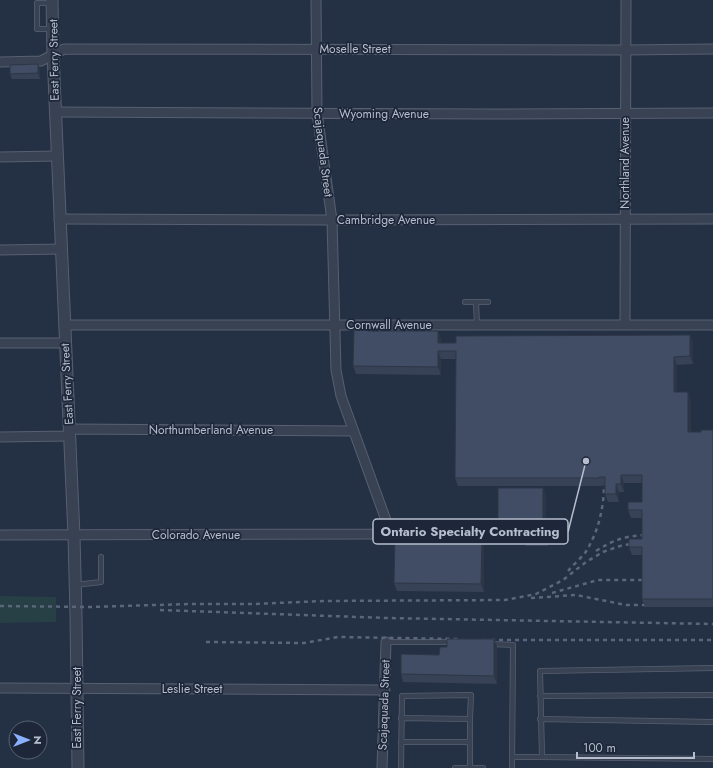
<svg xmlns="http://www.w3.org/2000/svg" width="713" height="768" viewBox="0 0 713 768" font-family="Jost,sans-serif">
<style>
.green{fill:#264045}
.lines{fill:none;stroke-linecap:round;stroke-linejoin:round}
.service-casing{stroke:#576071;stroke-width:6}
.minor-casing{stroke:#576071;stroke-width:11}
.tertiary-casing{stroke:#576071;stroke-width:13}
.service{stroke:#394253;stroke-width:4.5}
.minor{stroke:#394253;stroke-width:9}
.tertiary{stroke:#394253;stroke-width:11}
.rail{stroke:#5a667b;stroke-width:2.5;stroke-dasharray:4 4;stroke-linecap:butt}
.wall{fill:#374256}
.shaded-wall{fill:#2d3646}
.building{fill:#404d64;stroke:#2d3646}
.labels{text-anchor:middle;dominant-baseline:central;stroke-width:3.5;stroke-linejoin:round;paint-order:stroke}
.street-label{font-size:12px;fill:#b6becd;stroke:#1d2739}
.leader{fill:none;stroke:#b6becd;stroke-width:1.5}
.callout-dot{fill:#b6becd;stroke:#1d2739;stroke-width:1.5}
.callout{fill:#1d2739;stroke:#b6becd;stroke-width:1.5}
.callout-label{font-size:13px;text-anchor:middle;font-weight:bold;fill:#b6becd}
</style>
<rect width="100%" height="100%" fill="#243044"/>
<path class="green" d="M0,596l56,1v25l-56,1z"/>
<g class="lines">
<defs>
<path id="service" d="M52,3h-15v26h16
M465,302h11
M477,325l-1,-23h12
M541,533h13
M391,534l50,2 87,-2
M75,585l26,-3v-25
M386,642h67
M490,644l23,1 -1,123
M713,668l-173,3 2,86 171,2
M540,696l173,-1
M401,718l69,1v48
M540,719l173,3
M401,742h69
M512,757h30
M401,768l1,-72 69,-1 -1,24
M455,768h28"/>
<path id="minor" d="M0,62l41,-1 23,-12 561,1 88,-1
M55,112l433,2 225,-1
M0,157l57,-1
M59,219l273,1 381,-1
M0,250l61,-1
M64,325h649
M625,325l1,-325
M0,343h65
M69,429l284,2
M0,437l69,-1
M0,535l391,-1 -50,-138 -5,-26 -4,-150 -15,-107 -1,-113
M0,688l385,2
M382,768l4,-126"/>
<path id="tertiary" d="M52,0l1,54 21,482 2,79 2,153"/>
</defs>
<use href="#service" class="service-casing"/>
<use href="#minor" class="minor-casing"/>
<use href="#tertiary" class="tertiary-casing"/>
<use href="#service" class="service"/>
<use href="#minor" class="minor"/>
<use href="#tertiary" class="tertiary"/>
<path class="rail" d="M596,551c17,-11 29,-15 49,-16
M568,571c5,-6 12,-12 17,-18 13,-20 19,-45 19,-68
M552,593l46,-13h47
M531,598l45,-3 50,10h19
M0,606l90,1 99,-3h65l69,-3 182,-1 31,-6 27,-14 23,-18 17,-10 20,-7 16,-2
M160,610l227,8 326,6
M483,640h230
M206,642l98,1 34,-6 121,2"/>
</g>
<path class="wall" d="M40,70v9h-28l-2,-5z
M368,330l1,1 72,8v4h15l234,-8 3,8v21l-16,1v27l14,8v32h10l12,-2v177h-68l-3,-8v-44h-10l-3,-8 13,-8v-21h-11l-3,-8 14,-8v-19h-18v9h-5v10h-11l-3,-8v-9h-3v1h-144l-3,-8 1,-119h-15v16l-85,-1 -3,-8z
M543,488l3,8v31h-45l-3,-8z
M523,537l25,1v8h-22z
M484,545v47l-87,-1 -3,-8z
M494,639l3,8v37l-94,-2 -2,-8 38,-19z"/>
<path class="shaded-wall" d="M38,64l2,6v9l-2,-6z
M438,331l3,8v12l-3,-8z
M690,335l3,8v21l-3,-8z
M438,351l3,8v16l-3,-8z
M674,357l3,8v35l-3,-8z
M688,392l3,8v40l-3,-8z
M621,475l3,8v9l-3,-8z
M616,484l3,8v10l-3,-8z
M543,488l3,8v31l-3,-8z
M545,530l3,8v8l-3,-9z
M482,537l2,8v47l-3,-8z
M494,639l3,8v37l-3,-8z"/>
<path class="building" d="M38,64v9l-28,1v-9z
M354,330h14v1h70v12h18v-7l234,-1v21l-16,1v35h14v40h13v-2h12v169h-71v-52h-13v-8h13v-29h-14v-8h14v-27h-21v9h-5v10h-11v-17h-6v1h-144l1,-127h-18v16l-85,-1z
M498,488h45v31h-45z
M395,535l87,2 -1,47 -87,-1z
M447,639h47v37l-93,-2v-20l38,1 1,-8h7z"/>
<g class="labels">
<g class="street-label">
<text x="355" y="49">Moselle Street</text>
<text transform="translate(54 60) rotate(-91)">East Ferry Street</text>
<text x="384" y="114">Wyoming Avenue</text>
<text transform="translate(323 152) rotate(83)">Scajaquada Street</text>
<text transform="translate(625 163) rotate(-90)">Northland Avenue</text>
<text x="386" y="220">Cambridge Avenue</text>
<text x="389" y="325">Cornwall Avenue</text>
<text transform="translate(67 384) rotate(-93)">East Ferry Street</text>
<text x="211" y="430">Northumberland Avenue</text>
<text x="196" y="535">Colorado Avenue</text>
<text x="192" y="689">Leslie Street</text>
<text transform="translate(384 705) rotate(-88)">Scajaquada Street</text>
<text transform="translate(77 708) rotate(-90)">East Ferry Street</text>
</g>
</g>
<path class="leader" d="M586 461L568 532"/>
<circle class="callout-dot" cx="586" cy="461" r="4"/>
<rect class="callout" x="373" y="519" width="195" height="25" rx="4"/>
<g class="callout-label">
<text x="470" y="536">Ontario Specialty Contracting</text>
</g>
<g transform="translate(28 740) rotate(90)"><circle r="19" fill="#1d2739" stroke="#5a6374"/>
<path d="M0-3L7 15L0 10L-7 15Z" fill="#89b1ff"/>
<text y="-6" font-size="11" font-weight="bold" text-anchor="middle" fill="#b6becd">N</text>
</g>
<path d="M577 752v6h117v-6" fill="none" stroke="#b6becd" stroke-width="2"/>
<text x="583" y="752" font-size="12" fill="#b6becd" stroke="#1d2739" stroke-width="3" paint-order="stroke">100 m</text>
</svg>
